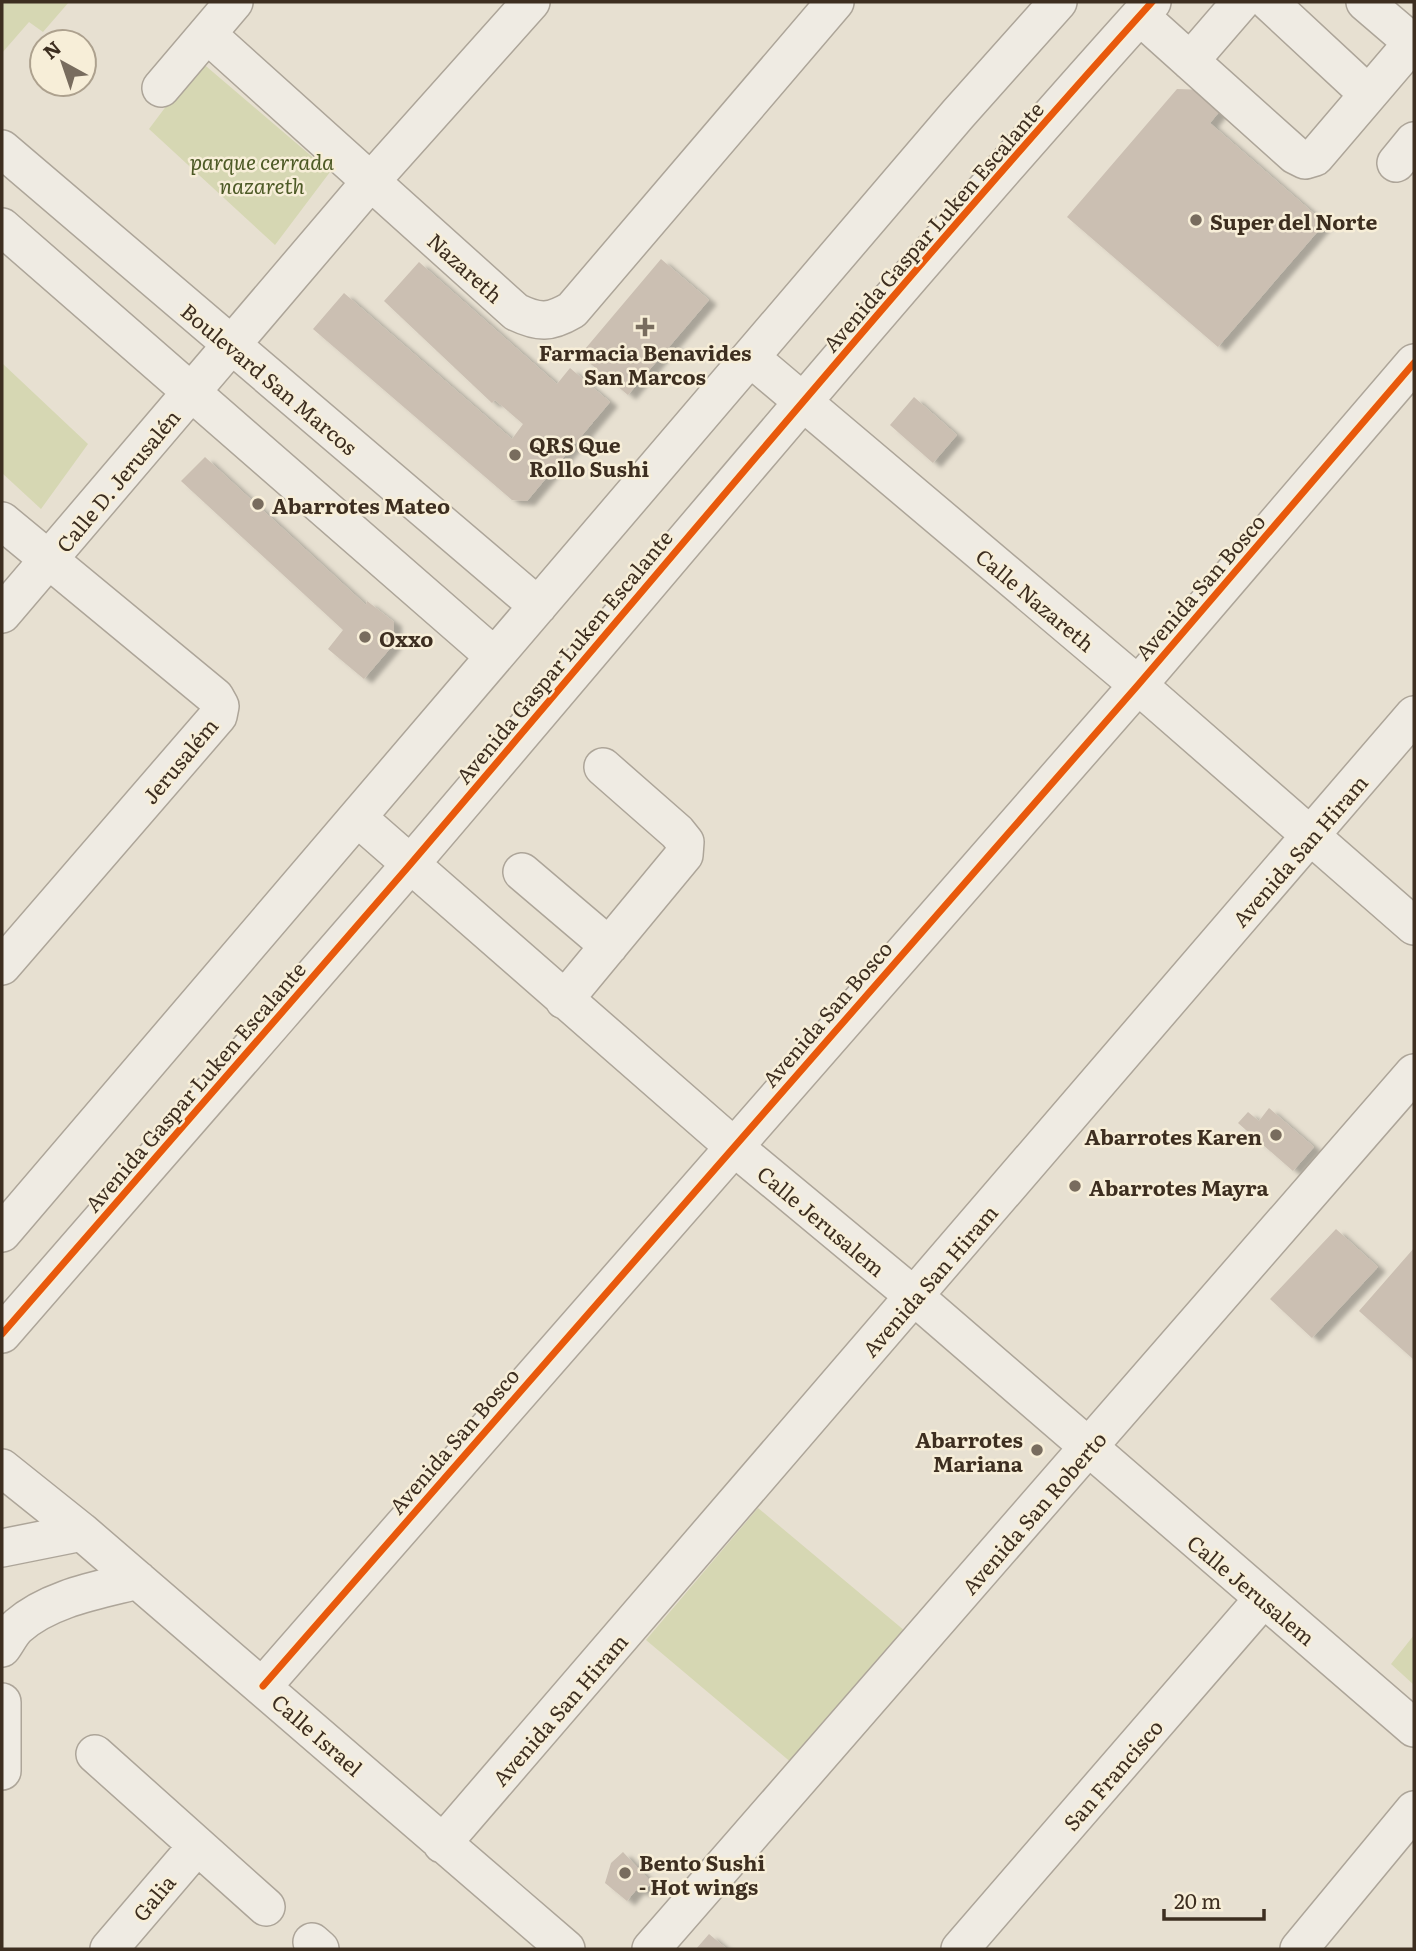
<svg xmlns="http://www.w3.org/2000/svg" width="1416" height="1951" viewBox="0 0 1416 1951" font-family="Literata,serif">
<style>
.green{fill:#d6d7b3}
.building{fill:#cbbfb2;filter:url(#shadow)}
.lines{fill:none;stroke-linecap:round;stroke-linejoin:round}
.minor-casing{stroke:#ada599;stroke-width:40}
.minor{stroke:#efebe3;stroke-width:37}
.cycleway-casing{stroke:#f7eed8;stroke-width:11}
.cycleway{stroke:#e8590c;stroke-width:7}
.poi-dot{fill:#786c5e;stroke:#f7eed8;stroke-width:2.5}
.labels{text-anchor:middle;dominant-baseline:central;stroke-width:5;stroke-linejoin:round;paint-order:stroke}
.park-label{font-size:21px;font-style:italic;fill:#4d5a26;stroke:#f7eed8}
.poi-label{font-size:21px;font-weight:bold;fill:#3d2e20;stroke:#f7eed8;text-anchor:start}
.street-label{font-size:21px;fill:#3d2e20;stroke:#f7eed8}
</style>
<defs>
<filter id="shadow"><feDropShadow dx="8" dy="4.5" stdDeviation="2" flood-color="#0004"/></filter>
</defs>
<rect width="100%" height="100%" fill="#e7e0d1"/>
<path class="green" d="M2,2h67l-26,30 -14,-10 -27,31z
M200,61l130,111 -55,73 -126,-116z
M2,363l86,81 -47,65 -39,-36z
M758,1508l147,123 -112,133 -147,-124z
M1414,1635v50l-23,-21z"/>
<path class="building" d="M1177,89l29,1 18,16 -14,17 115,100 -107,124 -151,-130z
M661,259l48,41 -81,95 -48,-40z
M419,262l138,122 13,-16 40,34 -83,99 -15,-1 -199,-171 31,-36 168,146 11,-15 -28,-24 -3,3 -108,-102z
M914,397l43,38 -24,28 -43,-38z
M205,457l161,148 1,-4 27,21 -1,23 -29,34 -36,-30 15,-19 -162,-149z
M1269,1108l45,39 -21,24 -55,-48 10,-11 11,9z
M1336,1229l42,38 -66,71 -42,-39z
M1414,1248v109l-1,2 -54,-48z
M623,1852l29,31 -9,8 -7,-1 -9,11 -22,-18 6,-20z
M709,1934l18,15h-31z"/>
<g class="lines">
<defs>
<path id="minor" d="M1269,2l99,92
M1365,2l49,42
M1140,16l155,139 10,5 10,-3 99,-116
M207,34l309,278c23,11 34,11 56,-2l263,-308
M1190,61l51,-59
M161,88l73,-86
M2,149l536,457
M1396,163l18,-22
M2,227l492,429
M751,358l387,327 276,241
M2,521l213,176 5,9 -2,10 -216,250
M2,614l369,-433 160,-179
M359,819l374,327 182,151 499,431
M522,872l87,74
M564,1000l120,-145 1,-13 -8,-10 -74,-65
M2,1233l956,-1119 100,-112
M2,1334c135,-155 271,-311 406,-467 247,-289 490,-583 744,-865
M2,1468l80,64 484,417
M2,1548l80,-16
M2,1648c5,-7 10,-17 16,-22 32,-28 81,-36 120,-46
M263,1686l875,-1001 276,-322
M2,1702v69
M95,1754l171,153
M442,1844l972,-1129
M312,1942l8,7
M109,1949l88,-103
M651,1949l763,-876
M960,1949l303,-350
M1299,1949l115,-139"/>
</defs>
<use href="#minor" class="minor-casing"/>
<use href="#minor" class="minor"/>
<defs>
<path id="cycleway" d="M2,1334c135,-155 271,-311 406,-467 247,-289 490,-583 744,-865
M263,1686l875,-1001 276,-322"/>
</defs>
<use href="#cycleway" class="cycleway-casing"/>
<use href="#cycleway" class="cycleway"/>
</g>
<g class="poi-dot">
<circle cx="1196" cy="220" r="7"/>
<path d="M641.5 316.5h7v7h7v7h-7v7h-7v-7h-7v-7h7z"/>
<circle cx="515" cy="455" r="7"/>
<circle cx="258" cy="504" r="7"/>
<circle cx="365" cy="637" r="7"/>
<circle cx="1276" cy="1135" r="7"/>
<circle cx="1075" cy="1186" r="7"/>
<circle cx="1037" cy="1450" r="7"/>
<circle cx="625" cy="1873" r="7"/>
</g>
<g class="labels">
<g class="park-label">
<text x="262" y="160">parque cerrada<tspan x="262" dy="24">nazareth</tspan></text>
</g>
<g class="poi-label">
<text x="1210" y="220">Super del Norte</text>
<text x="645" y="351" text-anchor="middle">Farmacia Benavides<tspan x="645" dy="24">San Marcos</tspan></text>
<text x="529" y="443">QRS Que<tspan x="529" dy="24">Rollo Sushi</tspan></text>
<text x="272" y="504">Abarrotes Mateo</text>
<text x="379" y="637">Oxxo</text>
<text x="1262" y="1135" text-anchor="end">Abarrotes Karen</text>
<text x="1089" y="1186">Abarrotes Mayra</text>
<text x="1023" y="1438" text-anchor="end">Abarrotes<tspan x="1023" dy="24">Mariana</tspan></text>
<text x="639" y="1861">Bento Sushi<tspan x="639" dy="24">- Hot wings</tspan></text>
</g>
<g class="street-label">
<text transform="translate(932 226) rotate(-49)">Avenida Gaspar Luken Escalante</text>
<text transform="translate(466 267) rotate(42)">Nazareth</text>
<text transform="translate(270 378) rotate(40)">Boulevard San Marcos</text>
<text transform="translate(117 480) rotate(-50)">Calle D. Jerusalén</text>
<text transform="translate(1199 586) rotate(-49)">Avenida San Bosco</text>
<text transform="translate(1036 599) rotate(40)">Calle Nazareth</text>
<text transform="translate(563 656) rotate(-50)">Avenida Gaspar Luken Escalante</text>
<text transform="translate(179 760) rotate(-50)">Jerusalém</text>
<text transform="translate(1299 850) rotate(-49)">Avenida San Hiram</text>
<text transform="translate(826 1013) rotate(-49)">Avenida San Bosco</text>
<text transform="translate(194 1086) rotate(-49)">Avenida Gaspar Luken Escalante</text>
<text transform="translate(822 1220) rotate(40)">Calle Jerusalem</text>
<text transform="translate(929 1280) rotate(-49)">Avenida San Hiram</text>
<text transform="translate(453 1440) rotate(-49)">Avenida San Bosco</text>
<text transform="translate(1033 1512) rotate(-49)">Avenida San Roberto</text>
<text transform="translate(1252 1589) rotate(40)">Calle Jerusalem</text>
<text transform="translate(559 1709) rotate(-49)">Avenida San Hiram</text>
<text transform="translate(318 1734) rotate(41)">Calle Israel</text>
<text transform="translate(1112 1774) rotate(-49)">San Francisco</text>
<text transform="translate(153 1897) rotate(-50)">Galia</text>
</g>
</g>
<rect width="1416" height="1951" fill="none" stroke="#3d2e20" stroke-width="7"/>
<g transform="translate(63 63) rotate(320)"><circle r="33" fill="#f7eed8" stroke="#ada18e" stroke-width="2"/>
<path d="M0-5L12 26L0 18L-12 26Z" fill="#786c5e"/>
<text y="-10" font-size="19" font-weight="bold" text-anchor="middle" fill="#3d2e20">N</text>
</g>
<path d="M1164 1909v10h100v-10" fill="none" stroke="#3d2e20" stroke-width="3.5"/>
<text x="1174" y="1909" font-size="21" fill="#3d2e20" stroke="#f7eed8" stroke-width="5" paint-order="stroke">20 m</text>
</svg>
